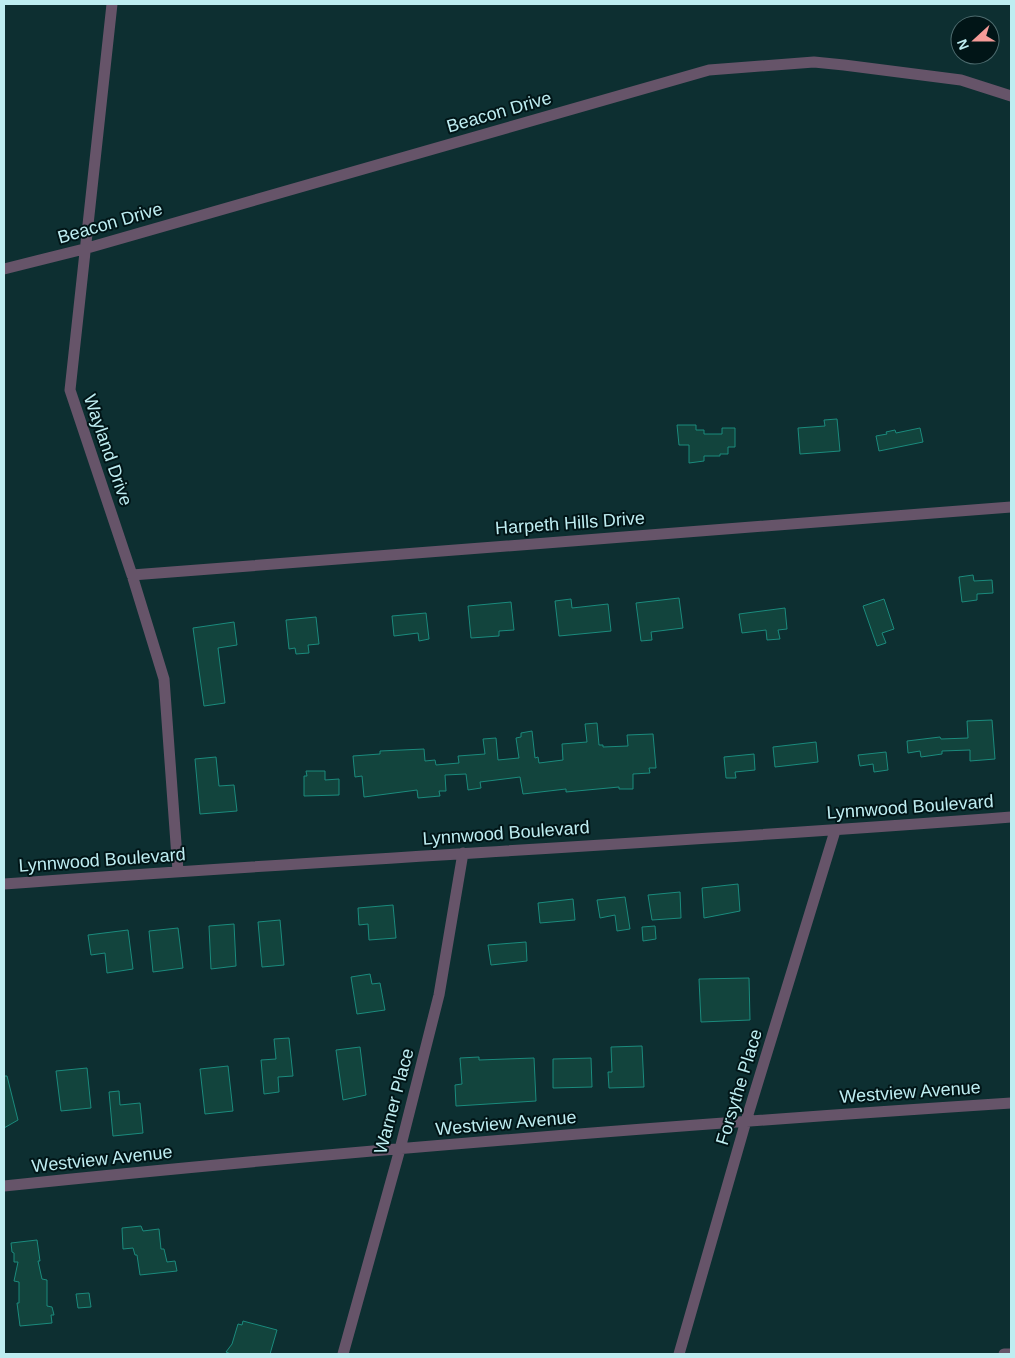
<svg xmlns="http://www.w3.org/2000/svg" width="1015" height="1358" viewBox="0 0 1015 1358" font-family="Arial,sans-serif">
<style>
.building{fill:#12443d;stroke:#1b8b7d}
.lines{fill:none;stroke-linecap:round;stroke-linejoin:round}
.street{stroke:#665469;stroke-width:11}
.labels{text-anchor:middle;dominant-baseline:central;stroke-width:4;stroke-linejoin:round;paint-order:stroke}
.street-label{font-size:18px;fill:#beedf1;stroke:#011517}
</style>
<rect width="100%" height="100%" fill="#0d2f31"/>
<path class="building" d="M837,419l3,32 -40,3 -2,-26 27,-2 -1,-6z
M677,425h19v5h8v4h18v-6h13v19h-7v7h-8v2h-16v5l-15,2v-18h-10z
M920,428l3,14 -44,9 -3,-15 11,-2 -1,-2 9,-2 1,3z
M973,575l1,6 18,-1 1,13 -16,1v6l-15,2 -3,-25z
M679,598l4,30 -32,4 1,8 -11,1 -5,-38z
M571,599l1,9 36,-4 3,27 -52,5 -4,-35z
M884,599l10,30 -12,4 4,10 -9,3 -14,-40z
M511,602l3,28 -15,1v5l-28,2 -3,-32z
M785,608l2,21 -9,1 2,9 -13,1 -1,-10 -24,3 -3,-19z
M426,613l3,26 -10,2 -1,-8 -24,3 -2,-20z
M316,617l3,27 -11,1 1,8 -13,1 -1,-6 -6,1 -3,-29z
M234,622l3,23 -19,3 7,55 -21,3 -11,-78z
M992,720l3,39 -25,2v-11l-28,1v3l-21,3 -1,-6 -12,2 -1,-12 33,-4 1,2 27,-1 -1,-17z
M597,723l2,22h4v2l25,-1 -1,-11 26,-1 3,34h-7l1,5 -17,1v15h-14v-2l-53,5v-3l-43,5 -3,-17 -40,5 1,6 -13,2 -2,-16 -21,1 1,16h-7l1,5 -22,2 -1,-8 -53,7 -2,-21 -7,1 -2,-21 27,-2v-3l44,-2 1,12 10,-1 1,5 23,-2 -1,-7 27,-2 -2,-15 13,-1 2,22 21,-2 -3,-20 5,-1v-4l11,-2 3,27 3,-1 1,6 24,-3 -1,-16 25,-2 -2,-18z
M816,742l2,20 -43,5 -2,-20z
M886,752l2,18 -14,2 -1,-8 -13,2 -2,-11z
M754,754l1,16 -20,2 1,6h-10l-2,-21z
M216,757l3,29 15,-1 3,26 -37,3 -5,-55z
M306,771h19v9l14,-1v16l-35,1v-20h3z
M738,884l2,27 -36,7 -2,-30z
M680,892l1,26 -29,2 -4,-25z
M625,897l5,32 -13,2 -2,-16 -15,3 -3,-18z
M573,899l2,21 -35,3 -2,-20z
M393,905l3,33 -27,2 -1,-16 -9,1 -1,-17z
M280,920l4,45 -22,2 -4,-45z
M234,924l2,42 -25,3 -2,-43z
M655,926l1,13 -13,2 -1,-14z
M178,928l5,40 -30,4 -4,-41z
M128,930l5,39 -26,4 -2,-20 -14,2 -3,-20z
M526,942l1,19 -36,4 -3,-20z
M370,974l2,10 8,-1 5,27 -28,4 -6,-37z
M749,978l1,42 -49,2 -2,-43z
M289,1038l4,38 -15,1 1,15 -15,2 -3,-34 15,-1 -2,-20z
M642,1046l2,41 -35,1 -1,-16h4l-1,-25z
M360,1047l6,48 -23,5 -7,-50z
M479,1057v3l55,-2 2,43 -80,5 -1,-21 7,-1 -2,-26z
M591,1058l1,29 -39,1v-29z
M228,1066l5,45 -28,3 -5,-45z
M87,1068l4,40 -30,3 -5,-40z
M4,1076h3l11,44 -14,8z
M119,1091l1,14 20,-2 3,30 -30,3 -4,-44z
M141,1226l2,5 16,-2 2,20h3l3,13 8,-1 2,10 -37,4 -3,-20h-2l-2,-7 -10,1 -1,-21z
M37,1240l3,21h-2l4,18 5,1v26l5,1 2,8h-3l1,8 -32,3 -3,-23h2v-21l-5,-1 4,-19h-4v-9l-2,-1 -1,-9z
M89,1293l2,14 -13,1 -2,-14z
M243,1321l34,9 -7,24h-39l-5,-2 6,-8 6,-20 4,1z"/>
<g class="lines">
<path class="street" d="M112,4l-42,386 62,185 32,104 14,192
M4,269l80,-20 625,-179 105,-8 30,3 117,15 50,16
M132,575l879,-68
M4,884c335,-25 672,-41 1007,-67
M4,1186c335,-35 671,-61 1007,-83
M343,1354l57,-205 39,-154 24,-142
M679,1354l67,-233 89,-290
M1004,1354h7"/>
</g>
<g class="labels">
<g class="street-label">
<text transform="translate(499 112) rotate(-16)">Beacon Drive</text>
<text transform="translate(110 223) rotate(-16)">Beacon Drive</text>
<text transform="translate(108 450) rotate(71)">Wayland Drive</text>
<text transform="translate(570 523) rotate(-4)">Harpeth Hills Drive</text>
<text transform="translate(910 807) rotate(-4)">Lynnwood Boulevard</text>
<text transform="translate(506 833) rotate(-4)">Lynnwood Boulevard</text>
<text transform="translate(102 860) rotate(-4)">Lynnwood Boulevard</text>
<text transform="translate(739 1087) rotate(-73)">Forsythe Place</text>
<text transform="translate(910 1092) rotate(-4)">Westview Avenue</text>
<text transform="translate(394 1101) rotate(-75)">Warner Place</text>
<text transform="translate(506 1123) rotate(-5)">Westview Avenue</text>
<text transform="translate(102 1159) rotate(-6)">Westview Avenue</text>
</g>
</g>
<rect width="1015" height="1358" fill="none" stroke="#beedf1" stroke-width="10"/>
<g transform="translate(975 40) rotate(249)"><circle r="24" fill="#011517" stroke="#4d6b6e"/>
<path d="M0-4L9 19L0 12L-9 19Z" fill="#f59b98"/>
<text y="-8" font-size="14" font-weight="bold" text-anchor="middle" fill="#beedf1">N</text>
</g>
</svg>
